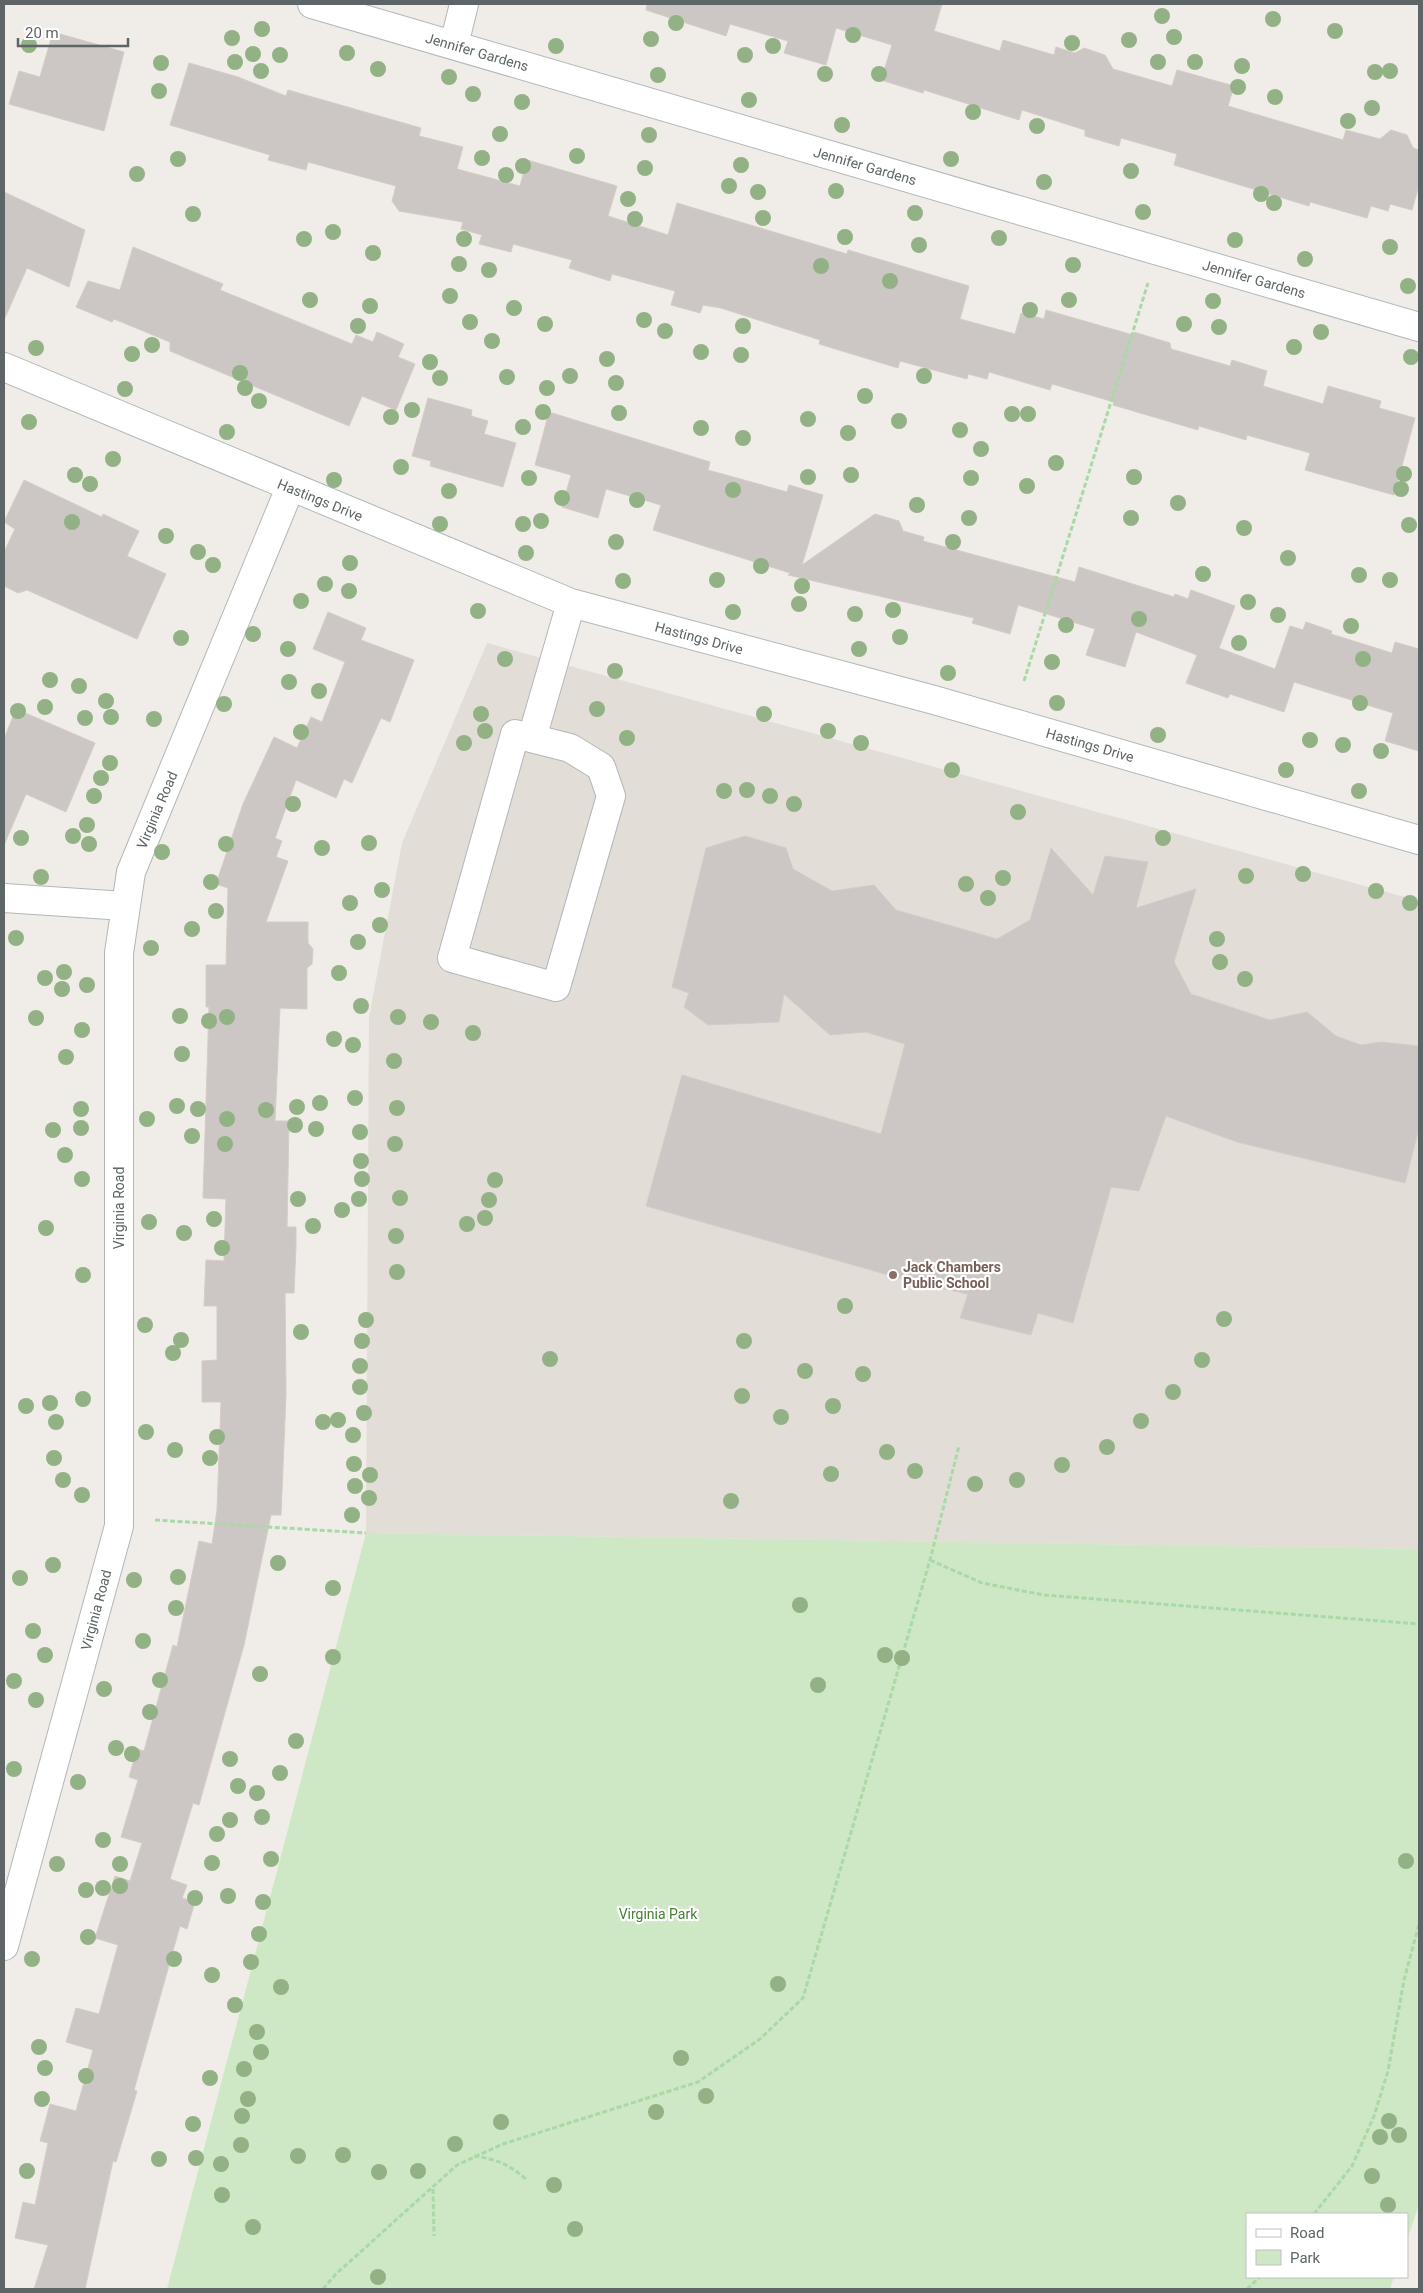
<svg xmlns="http://www.w3.org/2000/svg" width="1423" height="2293" viewBox="0 0 1423 2293" font-family="Roboto,sans-serif">
<style>
.education{fill:#e3ddd8}
.green{fill:#cee7c4}
.building{fill:#ccc7c4;stroke:#d5ccc5}
.lines{fill:none;stroke-linecap:round;stroke-linejoin:round}
.minor-casing{stroke:#b2b7b9;stroke-width:30}
.path{stroke:#a8d9a7;stroke-width:3;stroke-dasharray:5 2.5;stroke-linecap:butt}
.minor{stroke:#fff;stroke-width:28}
.tree{fill:#92b185}
.education-dot{fill:#8d6e63;stroke:#fff;stroke-width:2}
.labels{text-anchor:middle;dominant-baseline:central;stroke-width:4.5;stroke-linejoin:round;paint-order:stroke}
.street-label{font-size:14px;fill:#5e6567;stroke:#fff}
.education-label{font-size:14px;font-weight:bold;fill:#785e54;stroke:#fff;text-anchor:start}
.park-label{font-size:14px;fill:#458134;stroke:#fff}
</style>
<rect width="100%" height="100%" fill="#f0ece7"/>
<path class="education" d="M487,643l932,258v648l-1053,-16 3,-516 33,-174z"/>
<path class="green" d="M366,1533l1053,16v655l-12,36v-26h-160v63h147l-4,12h-1223z"/>
<path class="building" d="M647,4h295l-8,27 66,20 3,-11 51,15 2,-8 19,6 9,-5 21,7 8,14 59,17 5,-16 57,16 -6,20 115,34 3,-10 34,9 11,-9 16,5 6,13 6,2v35l-7,25 -22,-6 -2,7 -17,-5 -4,12 -57,-16 -1,4 -135,-41 3,-11 -56,-16 -2,8 -34,-10v-6l-63,-20 -3,10 -95,-30 -1,3 -42,-13 11,-35 -56,-17 -10,37 -42,-12 4,-12 -58,-17 -4,12 -80,-26z
M53,32l71,20 -20,79 -95,-27 10,-33 21,6z
M189,63l49,14 48,19 2,-6 133,38 -2,8 44,11 -6,22 63,17 7,-26 90,26 -9,30 60,19 9,-32 170,51 1,-4 121,36 -9,33 55,15 6,-21 23,6 2,-9 87,25 1,-3 36,11 1,6 59,17 2,-6 35,11 -4,15 60,18 5,-18 53,15 -2,7 36,10 -21,77 -89,-25 5,-17 -63,-18 -1,5 -47,-14 -1,4 -85,-25 1,-3 -62,-18 -2,6 -61,-18 -2,7 -19,-5 -1,5 -67,-18 -2,7 -79,-24 1,-4 -99,-32 -18,-3 -3,8 -29,-8 4,-14 -63,-17 -2,7 -41,-13 3,-8 -59,-16 -2,8 -32,-8 3,-9 -21,-6 2,-7 -64,-11 -7,-10 4,-15 -88,-24 -2,8 -38,-10 2,-5 -100,-30z
M4,192l81,38 -16,57 -42,-19 -23,52z
M133,247l90,37 -3,6 132,54 4,-9 17,7 4,-10 27,12 -6,13 17,7 -19,46 -34,-14 -13,30 -179,-75v-9l-56,-23 -2,3 -36,-15 12,-26 32,9z
M428,398l44,12 -1,6 17,5 -4,13 32,9 -13,44 -73,-21 1,-5 -19,-5z
M549,412l161,50 -2,8 79,22 2,-7 34,10 -21,70 73,-51 24,7 4,10 21,6 -1,4 152,41 4,-15 95,30 1,-3 13,5 3,-9 44,16 -16,42 56,21 15,-43 13,4 3,-8 26,9 -1,3 61,19 3,-11 24,7v102l-34,-10 8,-28 -99,-31 -10,30 -54,-18 -2,4 -42,-15 11,-28 -61,-23 -11,35 -39,-12 9,-26 -77,-24 -8,29 -38,-11 2,-5 -186,-43 2,-2 -137,-43 8,-25 -55,-16 -8,29 -36,-11 9,-32 -36,-10z
M24,480l78,37 1,-3 36,17 -12,25 39,18 -29,65 -110,-49 -9,3 -14,-7v-34l11,-23 -11,-7z
M328,612l38,16 -5,12 53,20 -24,62 -9,-4 -29,65 -8,-4 -8,19 -40,-18 -21,58 7,3 -6,16 12,4 -22,61h42v21l5,6 -1,15 -5,4v41l-27,-1 -5,113h14l-2,106h9v20l-2,46h-9l1,102 -5,120h-10l-27,130 -45,160 -6,-2 -23,76 17,6 -5,13 13,4 -8,27 -7,-3 -46,164 3,1 -21,71 -3,-1 -28,128h-51l14,-44 -33,-7 8,-36 12,3 13,-62 -8,-2 10,-37 26,7 17,-61 -27,-8 10,-34 23,6 19,-69 -23,-7 20,-62 15,5 12,-38 -21,-6 17,-57 -9,-3 8,-28 7,2 29,-106 4,2 22,-106 13,3 5,-34 4,-108h-19v-41l15,-1v-54h-13l2,-46 18,1 2,-62 -23,-1 6,-191h-3v-42h20l2,-77 -12,-4 27,-80 31,-67 23,11 14,-31 11,5 23,-60 -32,-13z
M16,709l79,34 -29,69 -40,-18 -22,51v-106z
M745,836l41,12 7,21 39,22 42,-6 22,25 101,29 33,-19 21,-72 42,47 12,-39 43,6 -12,46 60,-19 -22,73 17,32 79,26 37,-8 29,24 25,9 20,-3 38,4v82l-14,55 -168,-41 -71,-26 -27,75 -28,-4 -38,136 -35,-10 -7,22 -71,-17 8,-24 -48,-10 -274,-78 36,-131 199,59 24,-90 -39,-12 -36,3 -46,-41 -5,28 -71,3 -24,-18 5,-14 -17,-6 34,-139z"/>
<g class="lines">
<defs>
<path id="minor" d="M312,4l1107,323
M454,45l10,-41
M4,367l567,236 363,97 485,140
M515,734l55,14 31,19 10,29 -55,191 -104,-29z
M532,738l39,-135
M4,898l121,8
M4,1946l115,-420v-573l12,-81 159,-384"/>
</defs>
<use href="#minor" class="minor-casing"/>
<path class="path" d="M1024,681l124,-398
M155,1520l211,13
M930,1560l52,23 62,12 375,29
M474,2156c23,3 36,9 53,24
M433,2189l1,47
M1314,2214l38,-48 22,-50 14,-45 16,-91 15,-56
M323,2289l13,-15 121,-109 46,-21 195,-62 62,-43 43,-41 127,-438 29,-114
M1247,2289l13,-12"/>
<use href="#minor" class="minor"/>
</g>
<g class="tree">
<circle cx="1162" cy="16" r="8"/>
<circle cx="1273" cy="19" r="8"/>
<circle cx="676" cy="23" r="8"/>
<circle cx="262" cy="29" r="8"/>
<circle cx="1335" cy="31" r="8"/>
<circle cx="853" cy="35" r="8"/>
<circle cx="1174" cy="37" r="8"/>
<circle cx="232" cy="38" r="8"/>
<circle cx="651" cy="39" r="8"/>
<circle cx="1129" cy="40" r="8"/>
<circle cx="1072" cy="43" r="8"/>
<circle cx="29" cy="45" r="8"/>
<circle cx="556" cy="46" r="8"/>
<circle cx="773" cy="46" r="8"/>
<circle cx="347" cy="53" r="8"/>
<circle cx="253" cy="54" r="8"/>
<circle cx="280" cy="55" r="8"/>
<circle cx="745" cy="55" r="8"/>
<circle cx="235" cy="62" r="8"/>
<circle cx="1158" cy="62" r="8"/>
<circle cx="1195" cy="62" r="8"/>
<circle cx="161" cy="63" r="8"/>
<circle cx="1242" cy="66" r="8"/>
<circle cx="378" cy="69" r="8"/>
<circle cx="261" cy="71" r="8"/>
<circle cx="1390" cy="71" r="8"/>
<circle cx="1375" cy="72" r="8"/>
<circle cx="825" cy="74" r="8"/>
<circle cx="879" cy="74" r="8"/>
<circle cx="658" cy="75" r="8"/>
<circle cx="449" cy="77" r="8"/>
<circle cx="1238" cy="87" r="8"/>
<circle cx="159" cy="91" r="8"/>
<circle cx="473" cy="94" r="8"/>
<circle cx="1275" cy="97" r="8"/>
<circle cx="749" cy="100" r="8"/>
<circle cx="522" cy="102" r="8"/>
<circle cx="1372" cy="108" r="8"/>
<circle cx="973" cy="112" r="8"/>
<circle cx="1348" cy="121" r="8"/>
<circle cx="842" cy="125" r="8"/>
<circle cx="1037" cy="126" r="8"/>
<circle cx="500" cy="134" r="8"/>
<circle cx="649" cy="135" r="8"/>
<circle cx="577" cy="156" r="8"/>
<circle cx="482" cy="158" r="8"/>
<circle cx="178" cy="159" r="8"/>
<circle cx="951" cy="159" r="8"/>
<circle cx="741" cy="165" r="8"/>
<circle cx="523" cy="166" r="8"/>
<circle cx="645" cy="168" r="8"/>
<circle cx="1131" cy="171" r="8"/>
<circle cx="137" cy="174" r="8"/>
<circle cx="506" cy="175" r="8"/>
<circle cx="1044" cy="182" r="8"/>
<circle cx="729" cy="186" r="8"/>
<circle cx="836" cy="191" r="8"/>
<circle cx="758" cy="192" r="8"/>
<circle cx="1261" cy="194" r="8"/>
<circle cx="628" cy="199" r="8"/>
<circle cx="1274" cy="203" r="8"/>
<circle cx="1143" cy="212" r="8"/>
<circle cx="915" cy="213" r="8"/>
<circle cx="193" cy="214" r="8"/>
<circle cx="763" cy="218" r="8"/>
<circle cx="635" cy="219" r="8"/>
<circle cx="333" cy="232" r="8"/>
<circle cx="845" cy="237" r="8"/>
<circle cx="999" cy="238" r="8"/>
<circle cx="304" cy="239" r="8"/>
<circle cx="464" cy="239" r="8"/>
<circle cx="1235" cy="240" r="8"/>
<circle cx="919" cy="245" r="8"/>
<circle cx="1390" cy="247" r="8"/>
<circle cx="373" cy="253" r="8"/>
<circle cx="1305" cy="259" r="8"/>
<circle cx="459" cy="264" r="8"/>
<circle cx="1073" cy="265" r="8"/>
<circle cx="821" cy="266" r="8"/>
<circle cx="489" cy="270" r="8"/>
<circle cx="890" cy="281" r="8"/>
<circle cx="1408" cy="286" r="8"/>
<circle cx="450" cy="296" r="8"/>
<circle cx="310" cy="300" r="8"/>
<circle cx="1069" cy="300" r="8"/>
<circle cx="1213" cy="301" r="8"/>
<circle cx="370" cy="306" r="8"/>
<circle cx="514" cy="308" r="8"/>
<circle cx="1030" cy="310" r="8"/>
<circle cx="644" cy="320" r="8"/>
<circle cx="470" cy="322" r="8"/>
<circle cx="545" cy="324" r="8"/>
<circle cx="1184" cy="324" r="8"/>
<circle cx="358" cy="326" r="8"/>
<circle cx="743" cy="326" r="8"/>
<circle cx="1219" cy="327" r="8"/>
<circle cx="665" cy="331" r="8"/>
<circle cx="1321" cy="332" r="8"/>
<circle cx="492" cy="341" r="8"/>
<circle cx="152" cy="345" r="8"/>
<circle cx="1294" cy="347" r="8"/>
<circle cx="36" cy="348" r="8"/>
<circle cx="701" cy="352" r="8"/>
<circle cx="132" cy="354" r="8"/>
<circle cx="741" cy="355" r="8"/>
<circle cx="1411" cy="357" r="8"/>
<circle cx="607" cy="359" r="8"/>
<circle cx="430" cy="362" r="8"/>
<circle cx="240" cy="373" r="8"/>
<circle cx="570" cy="376" r="8"/>
<circle cx="924" cy="376" r="8"/>
<circle cx="507" cy="377" r="8"/>
<circle cx="440" cy="378" r="8"/>
<circle cx="616" cy="383" r="8"/>
<circle cx="245" cy="388" r="8"/>
<circle cx="547" cy="388" r="8"/>
<circle cx="125" cy="389" r="8"/>
<circle cx="865" cy="396" r="8"/>
<circle cx="259" cy="401" r="8"/>
<circle cx="412" cy="410" r="8"/>
<circle cx="543" cy="412" r="8"/>
<circle cx="619" cy="413" r="8"/>
<circle cx="1012" cy="414" r="8"/>
<circle cx="1028" cy="414" r="8"/>
<circle cx="391" cy="417" r="8"/>
<circle cx="808" cy="419" r="8"/>
<circle cx="899" cy="421" r="8"/>
<circle cx="29" cy="422" r="8"/>
<circle cx="523" cy="427" r="8"/>
<circle cx="701" cy="428" r="8"/>
<circle cx="960" cy="430" r="8"/>
<circle cx="227" cy="432" r="8"/>
<circle cx="848" cy="433" r="8"/>
<circle cx="743" cy="438" r="8"/>
<circle cx="981" cy="449" r="8"/>
<circle cx="113" cy="459" r="8"/>
<circle cx="1056" cy="463" r="8"/>
<circle cx="401" cy="467" r="8"/>
<circle cx="1404" cy="474" r="8"/>
<circle cx="75" cy="475" r="8"/>
<circle cx="851" cy="475" r="8"/>
<circle cx="808" cy="477" r="8"/>
<circle cx="1134" cy="477" r="8"/>
<circle cx="529" cy="478" r="8"/>
<circle cx="971" cy="478" r="8"/>
<circle cx="334" cy="480" r="8"/>
<circle cx="90" cy="484" r="8"/>
<circle cx="1027" cy="486" r="8"/>
<circle cx="1401" cy="489" r="8"/>
<circle cx="733" cy="490" r="8"/>
<circle cx="449" cy="491" r="8"/>
<circle cx="562" cy="498" r="8"/>
<circle cx="637" cy="500" r="8"/>
<circle cx="1178" cy="503" r="8"/>
<circle cx="917" cy="505" r="8"/>
<circle cx="969" cy="518" r="8"/>
<circle cx="1131" cy="518" r="8"/>
<circle cx="541" cy="521" r="8"/>
<circle cx="72" cy="522" r="8"/>
<circle cx="440" cy="524" r="8"/>
<circle cx="523" cy="524" r="8"/>
<circle cx="1409" cy="525" r="8"/>
<circle cx="1244" cy="528" r="8"/>
<circle cx="166" cy="536" r="8"/>
<circle cx="616" cy="542" r="8"/>
<circle cx="953" cy="542" r="8"/>
<circle cx="198" cy="552" r="8"/>
<circle cx="526" cy="553" r="8"/>
<circle cx="1288" cy="558" r="8"/>
<circle cx="350" cy="563" r="8"/>
<circle cx="213" cy="565" r="8"/>
<circle cx="761" cy="566" r="8"/>
<circle cx="1203" cy="574" r="8"/>
<circle cx="1359" cy="575" r="8"/>
<circle cx="717" cy="580" r="8"/>
<circle cx="1390" cy="580" r="8"/>
<circle cx="623" cy="581" r="8"/>
<circle cx="325" cy="584" r="8"/>
<circle cx="802" cy="586" r="8"/>
<circle cx="349" cy="591" r="8"/>
<circle cx="301" cy="601" r="8"/>
<circle cx="1248" cy="602" r="8"/>
<circle cx="799" cy="604" r="8"/>
<circle cx="893" cy="610" r="8"/>
<circle cx="478" cy="611" r="8"/>
<circle cx="733" cy="612" r="8"/>
<circle cx="855" cy="614" r="8"/>
<circle cx="1278" cy="615" r="8"/>
<circle cx="1139" cy="619" r="8"/>
<circle cx="1066" cy="625" r="8"/>
<circle cx="1351" cy="626" r="8"/>
<circle cx="253" cy="634" r="8"/>
<circle cx="900" cy="637" r="8"/>
<circle cx="181" cy="638" r="8"/>
<circle cx="1239" cy="643" r="8"/>
<circle cx="288" cy="649" r="8"/>
<circle cx="859" cy="649" r="8"/>
<circle cx="505" cy="659" r="8"/>
<circle cx="1363" cy="659" r="8"/>
<circle cx="1052" cy="662" r="8"/>
<circle cx="615" cy="671" r="8"/>
<circle cx="948" cy="673" r="8"/>
<circle cx="50" cy="680" r="8"/>
<circle cx="289" cy="682" r="8"/>
<circle cx="79" cy="686" r="8"/>
<circle cx="319" cy="691" r="8"/>
<circle cx="106" cy="701" r="8"/>
<circle cx="1057" cy="703" r="8"/>
<circle cx="1360" cy="703" r="8"/>
<circle cx="224" cy="704" r="8"/>
<circle cx="45" cy="707" r="8"/>
<circle cx="597" cy="709" r="8"/>
<circle cx="18" cy="711" r="8"/>
<circle cx="481" cy="714" r="8"/>
<circle cx="764" cy="714" r="8"/>
<circle cx="111" cy="717" r="8"/>
<circle cx="85" cy="718" r="8"/>
<circle cx="154" cy="719" r="8"/>
<circle cx="485" cy="731" r="8"/>
<circle cx="828" cy="731" r="8"/>
<circle cx="301" cy="732" r="8"/>
<circle cx="1158" cy="735" r="8"/>
<circle cx="627" cy="738" r="8"/>
<circle cx="1310" cy="740" r="8"/>
<circle cx="464" cy="743" r="8"/>
<circle cx="861" cy="743" r="8"/>
<circle cx="1343" cy="745" r="8"/>
<circle cx="1381" cy="751" r="8"/>
<circle cx="110" cy="763" r="8"/>
<circle cx="952" cy="770" r="8"/>
<circle cx="1286" cy="770" r="8"/>
<circle cx="101" cy="778" r="8"/>
<circle cx="747" cy="790" r="8"/>
<circle cx="724" cy="791" r="8"/>
<circle cx="1359" cy="791" r="8"/>
<circle cx="94" cy="796" r="8"/>
<circle cx="770" cy="796" r="8"/>
<circle cx="293" cy="804" r="8"/>
<circle cx="794" cy="804" r="8"/>
<circle cx="1018" cy="812" r="8"/>
<circle cx="87" cy="825" r="8"/>
<circle cx="73" cy="836" r="8"/>
<circle cx="21" cy="838" r="8"/>
<circle cx="1163" cy="838" r="8"/>
<circle cx="369" cy="843" r="8"/>
<circle cx="89" cy="844" r="8"/>
<circle cx="226" cy="844" r="8"/>
<circle cx="322" cy="848" r="8"/>
<circle cx="162" cy="852" r="8"/>
<circle cx="1303" cy="874" r="8"/>
<circle cx="1246" cy="876" r="8"/>
<circle cx="41" cy="877" r="8"/>
<circle cx="1003" cy="878" r="8"/>
<circle cx="211" cy="882" r="8"/>
<circle cx="966" cy="884" r="8"/>
<circle cx="382" cy="890" r="8"/>
<circle cx="1376" cy="891" r="8"/>
<circle cx="988" cy="898" r="8"/>
<circle cx="350" cy="903" r="8"/>
<circle cx="1410" cy="903" r="8"/>
<circle cx="216" cy="911" r="8"/>
<circle cx="380" cy="925" r="8"/>
<circle cx="192" cy="929" r="8"/>
<circle cx="16" cy="938" r="8"/>
<circle cx="1217" cy="939" r="8"/>
<circle cx="358" cy="942" r="8"/>
<circle cx="151" cy="948" r="8"/>
<circle cx="1220" cy="962" r="8"/>
<circle cx="64" cy="972" r="8"/>
<circle cx="339" cy="973" r="8"/>
<circle cx="45" cy="978" r="8"/>
<circle cx="1245" cy="979" r="8"/>
<circle cx="87" cy="985" r="8"/>
<circle cx="62" cy="989" r="8"/>
<circle cx="361" cy="1006" r="8"/>
<circle cx="180" cy="1016" r="8"/>
<circle cx="227" cy="1017" r="8"/>
<circle cx="398" cy="1017" r="8"/>
<circle cx="36" cy="1018" r="8"/>
<circle cx="209" cy="1021" r="8"/>
<circle cx="431" cy="1022" r="8"/>
<circle cx="82" cy="1030" r="8"/>
<circle cx="473" cy="1033" r="8"/>
<circle cx="334" cy="1039" r="8"/>
<circle cx="353" cy="1045" r="8"/>
<circle cx="182" cy="1054" r="8"/>
<circle cx="66" cy="1057" r="8"/>
<circle cx="394" cy="1061" r="8"/>
<circle cx="355" cy="1098" r="8"/>
<circle cx="320" cy="1103" r="8"/>
<circle cx="177" cy="1106" r="8"/>
<circle cx="297" cy="1107" r="8"/>
<circle cx="397" cy="1108" r="8"/>
<circle cx="81" cy="1109" r="8"/>
<circle cx="198" cy="1109" r="8"/>
<circle cx="266" cy="1110" r="8"/>
<circle cx="147" cy="1119" r="8"/>
<circle cx="227" cy="1119" r="8"/>
<circle cx="295" cy="1125" r="8"/>
<circle cx="81" cy="1128" r="8"/>
<circle cx="316" cy="1129" r="8"/>
<circle cx="53" cy="1130" r="8"/>
<circle cx="360" cy="1132" r="8"/>
<circle cx="192" cy="1136" r="8"/>
<circle cx="225" cy="1144" r="8"/>
<circle cx="395" cy="1144" r="8"/>
<circle cx="65" cy="1155" r="8"/>
<circle cx="361" cy="1161" r="8"/>
<circle cx="82" cy="1179" r="8"/>
<circle cx="362" cy="1179" r="8"/>
<circle cx="495" cy="1180" r="8"/>
<circle cx="400" cy="1198" r="8"/>
<circle cx="298" cy="1199" r="8"/>
<circle cx="359" cy="1199" r="8"/>
<circle cx="489" cy="1200" r="8"/>
<circle cx="342" cy="1210" r="8"/>
<circle cx="485" cy="1218" r="8"/>
<circle cx="214" cy="1219" r="8"/>
<circle cx="149" cy="1222" r="8"/>
<circle cx="467" cy="1224" r="8"/>
<circle cx="313" cy="1226" r="8"/>
<circle cx="46" cy="1228" r="8"/>
<circle cx="184" cy="1233" r="8"/>
<circle cx="396" cy="1236" r="8"/>
<circle cx="222" cy="1248" r="8"/>
<circle cx="397" cy="1272" r="8"/>
<circle cx="83" cy="1275" r="8"/>
<circle cx="845" cy="1306" r="8"/>
<circle cx="1224" cy="1319" r="8"/>
<circle cx="366" cy="1320" r="8"/>
<circle cx="145" cy="1325" r="8"/>
<circle cx="301" cy="1332" r="8"/>
<circle cx="181" cy="1340" r="8"/>
<circle cx="362" cy="1341" r="8"/>
<circle cx="744" cy="1341" r="8"/>
<circle cx="173" cy="1353" r="8"/>
<circle cx="550" cy="1359" r="8"/>
<circle cx="1202" cy="1360" r="8"/>
<circle cx="360" cy="1366" r="8"/>
<circle cx="805" cy="1371" r="8"/>
<circle cx="863" cy="1374" r="8"/>
<circle cx="360" cy="1387" r="8"/>
<circle cx="1173" cy="1392" r="8"/>
<circle cx="742" cy="1396" r="8"/>
<circle cx="83" cy="1399" r="8"/>
<circle cx="50" cy="1403" r="8"/>
<circle cx="26" cy="1406" r="8"/>
<circle cx="833" cy="1406" r="8"/>
<circle cx="364" cy="1413" r="8"/>
<circle cx="781" cy="1417" r="8"/>
<circle cx="338" cy="1420" r="8"/>
<circle cx="1141" cy="1421" r="8"/>
<circle cx="56" cy="1422" r="8"/>
<circle cx="323" cy="1422" r="8"/>
<circle cx="146" cy="1432" r="8"/>
<circle cx="353" cy="1435" r="8"/>
<circle cx="217" cy="1437" r="8"/>
<circle cx="1107" cy="1447" r="8"/>
<circle cx="175" cy="1450" r="8"/>
<circle cx="887" cy="1452" r="8"/>
<circle cx="54" cy="1458" r="8"/>
<circle cx="210" cy="1458" r="8"/>
<circle cx="354" cy="1464" r="8"/>
<circle cx="1062" cy="1465" r="8"/>
<circle cx="915" cy="1471" r="8"/>
<circle cx="831" cy="1474" r="8"/>
<circle cx="370" cy="1475" r="8"/>
<circle cx="63" cy="1480" r="8"/>
<circle cx="1017" cy="1480" r="8"/>
<circle cx="975" cy="1484" r="8"/>
<circle cx="355" cy="1486" r="8"/>
<circle cx="82" cy="1495" r="8"/>
<circle cx="369" cy="1498" r="8"/>
<circle cx="731" cy="1501" r="8"/>
<circle cx="352" cy="1515" r="8"/>
<circle cx="278" cy="1563" r="8"/>
<circle cx="53" cy="1565" r="8"/>
<circle cx="178" cy="1577" r="8"/>
<circle cx="20" cy="1578" r="8"/>
<circle cx="134" cy="1580" r="8"/>
<circle cx="333" cy="1588" r="8"/>
<circle cx="800" cy="1605" r="8"/>
<circle cx="176" cy="1608" r="8"/>
<circle cx="33" cy="1631" r="8"/>
<circle cx="143" cy="1641" r="8"/>
<circle cx="45" cy="1655" r="8"/>
<circle cx="885" cy="1655" r="8"/>
<circle cx="333" cy="1657" r="8"/>
<circle cx="902" cy="1658" r="8"/>
<circle cx="260" cy="1674" r="8"/>
<circle cx="160" cy="1680" r="8"/>
<circle cx="14" cy="1681" r="8"/>
<circle cx="818" cy="1685" r="8"/>
<circle cx="104" cy="1689" r="8"/>
<circle cx="36" cy="1700" r="8"/>
<circle cx="150" cy="1712" r="8"/>
<circle cx="296" cy="1741" r="8"/>
<circle cx="116" cy="1748" r="8"/>
<circle cx="132" cy="1754" r="8"/>
<circle cx="230" cy="1759" r="8"/>
<circle cx="14" cy="1769" r="8"/>
<circle cx="280" cy="1773" r="8"/>
<circle cx="78" cy="1782" r="8"/>
<circle cx="238" cy="1786" r="8"/>
<circle cx="257" cy="1793" r="8"/>
<circle cx="262" cy="1817" r="8"/>
<circle cx="230" cy="1820" r="8"/>
<circle cx="217" cy="1834" r="8"/>
<circle cx="103" cy="1840" r="8"/>
<circle cx="271" cy="1859" r="8"/>
<circle cx="1406" cy="1861" r="8"/>
<circle cx="212" cy="1863" r="8"/>
<circle cx="57" cy="1864" r="8"/>
<circle cx="120" cy="1864" r="8"/>
<circle cx="120" cy="1886" r="8"/>
<circle cx="103" cy="1888" r="8"/>
<circle cx="86" cy="1890" r="8"/>
<circle cx="228" cy="1896" r="8"/>
<circle cx="195" cy="1898" r="8"/>
<circle cx="263" cy="1902" r="8"/>
<circle cx="259" cy="1934" r="8"/>
<circle cx="88" cy="1937" r="8"/>
<circle cx="32" cy="1959" r="8"/>
<circle cx="174" cy="1959" r="8"/>
<circle cx="251" cy="1962" r="8"/>
<circle cx="212" cy="1975" r="8"/>
<circle cx="778" cy="1984" r="8"/>
<circle cx="281" cy="1987" r="8"/>
<circle cx="235" cy="2005" r="8"/>
<circle cx="257" cy="2032" r="8"/>
<circle cx="39" cy="2047" r="8"/>
<circle cx="261" cy="2052" r="8"/>
<circle cx="681" cy="2058" r="8"/>
<circle cx="45" cy="2068" r="8"/>
<circle cx="244" cy="2069" r="8"/>
<circle cx="86" cy="2076" r="8"/>
<circle cx="210" cy="2078" r="8"/>
<circle cx="706" cy="2096" r="8"/>
<circle cx="42" cy="2099" r="8"/>
<circle cx="248" cy="2099" r="8"/>
<circle cx="656" cy="2112" r="8"/>
<circle cx="242" cy="2116" r="8"/>
<circle cx="1389" cy="2121" r="8"/>
<circle cx="501" cy="2122" r="8"/>
<circle cx="193" cy="2124" r="8"/>
<circle cx="1399" cy="2135" r="8"/>
<circle cx="1380" cy="2137" r="8"/>
<circle cx="455" cy="2144" r="8"/>
<circle cx="241" cy="2145" r="8"/>
<circle cx="343" cy="2155" r="8"/>
<circle cx="298" cy="2156" r="8"/>
<circle cx="196" cy="2158" r="8"/>
<circle cx="159" cy="2159" r="8"/>
<circle cx="221" cy="2164" r="8"/>
<circle cx="27" cy="2171" r="8"/>
<circle cx="418" cy="2171" r="8"/>
<circle cx="379" cy="2172" r="8"/>
<circle cx="1372" cy="2176" r="8"/>
<circle cx="554" cy="2185" r="8"/>
<circle cx="222" cy="2195" r="8"/>
<circle cx="1388" cy="2205" r="8"/>
<circle cx="253" cy="2227" r="8"/>
<circle cx="575" cy="2229" r="8"/>
<circle cx="378" cy="2277" r="8"/>
</g>
<circle class="education-dot" cx="893" cy="1275" r="5"/>
<g class="labels">
<g class="street-label">
<text transform="translate(477 52) rotate(16)">Jennifer Gardens</text>
<text transform="translate(865 166) rotate(16)">Jennifer Gardens</text>
<text transform="translate(1254 279) rotate(16)">Jennifer Gardens</text>
<text transform="translate(320 500) rotate(22)">Hastings Drive</text>
<text transform="translate(699 638) rotate(15)">Hastings Drive</text>
<text transform="translate(1090 745) rotate(16)">Hastings Drive</text>
<text transform="translate(157 810) rotate(-67)">Virginia Road</text>
<text transform="translate(119 1208) rotate(-90)">Virginia Road</text>
<text transform="translate(96 1610) rotate(-75)">Virginia Road</text>
</g>
<g class="education-label">
<text x="903" y="1267">Jack Chambers<tspan x="903" dy="16">Public School</tspan></text>
</g>
<g class="park-label">
<text x="658" y="1914">Virginia Park</text>
</g>
</g>
<rect width="1423" height="2293" fill="none" stroke="#5e6567" stroke-width="10"/>
<rect x="1246" y="2213" width="162" height="65" fill="#ffffff" stroke="#bfc1c2"/>
<rect x="1256" y="2229" width="25" height="8" fill="#ffffff" stroke="#bfc1c2"/>
<text x="1290" y="2238" font-size="15" fill="#5e6567">Road</text>
<rect x="1256" y="2250" width="25" height="15" fill="#cee7c4" stroke="#bfc1c2"/>
<text x="1290" y="2263" font-size="15" fill="#5e6567">Park</text>
<path d="M18 38v8h110v-8" fill="none" stroke="#5e6567" stroke-width="2.5"/>
<text x="25" y="38" font-size="15" fill="#5e6567" stroke="#ffffff" stroke-width="4" paint-order="stroke">20 m</text>
</svg>
